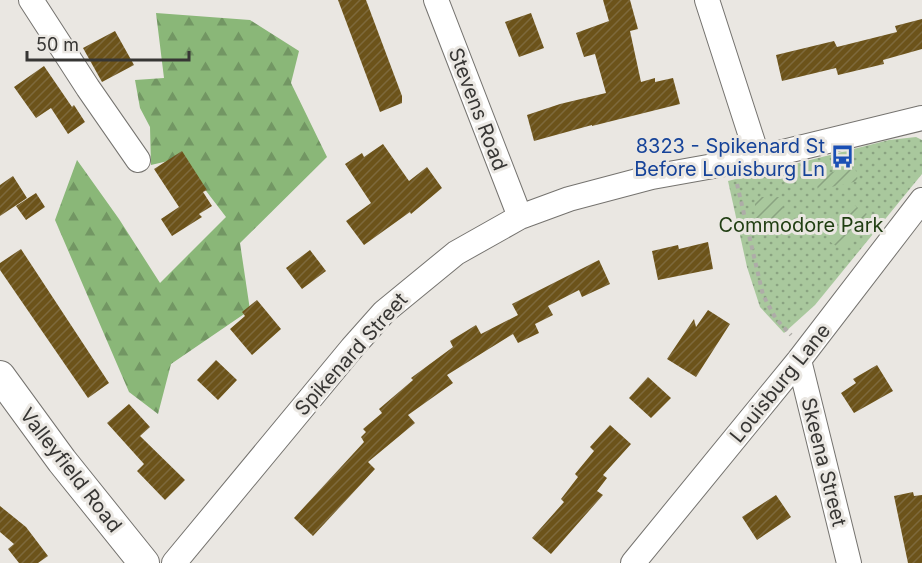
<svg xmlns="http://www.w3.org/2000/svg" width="922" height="563" viewBox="0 0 922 563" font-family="Inter,sans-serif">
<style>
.grass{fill:url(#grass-dots)}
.forest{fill:url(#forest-firs)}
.garden{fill:url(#garden-furrows)}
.building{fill:url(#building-hatch)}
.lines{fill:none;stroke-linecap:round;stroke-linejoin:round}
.minor-casing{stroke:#75736f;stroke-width:26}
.tertiary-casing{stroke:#75736f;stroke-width:32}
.path{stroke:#aeaca8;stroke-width:4;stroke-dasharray:4.5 4.5;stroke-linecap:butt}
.minor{stroke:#fff;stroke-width:24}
.tertiary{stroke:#fff;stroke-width:30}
.labels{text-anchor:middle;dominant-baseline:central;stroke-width:6;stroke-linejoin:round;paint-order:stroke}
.street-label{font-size:20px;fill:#373634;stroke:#eae7e2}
.transit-label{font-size:20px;fill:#164399;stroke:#eae7e2;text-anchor:end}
.park-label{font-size:20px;fill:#1f3d11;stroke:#eae7e2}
</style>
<defs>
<pattern id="grass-dots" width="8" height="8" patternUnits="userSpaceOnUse" patternTransform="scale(1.5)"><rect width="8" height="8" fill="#a9c89d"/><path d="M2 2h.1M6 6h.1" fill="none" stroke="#8aa381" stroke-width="1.8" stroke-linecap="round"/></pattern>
<pattern id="forest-firs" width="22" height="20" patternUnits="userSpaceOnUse" patternTransform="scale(1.5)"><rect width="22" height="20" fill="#8ab778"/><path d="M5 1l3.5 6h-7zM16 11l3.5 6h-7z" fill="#729663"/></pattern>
<pattern id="garden-furrows" width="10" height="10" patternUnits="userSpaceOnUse" patternTransform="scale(1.5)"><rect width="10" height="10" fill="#a9c89d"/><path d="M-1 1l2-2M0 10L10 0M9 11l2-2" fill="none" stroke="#8aa381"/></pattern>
<pattern id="building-hatch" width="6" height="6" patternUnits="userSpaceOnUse" patternTransform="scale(1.5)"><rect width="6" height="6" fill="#6c531a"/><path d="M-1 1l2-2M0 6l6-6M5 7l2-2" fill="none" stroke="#7d693c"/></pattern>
</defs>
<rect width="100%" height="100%" fill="#eae7e2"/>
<path class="grass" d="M916,137l6,3v34l-107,131 -31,28 -24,-26 -13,-40 -19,-86 161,-41z"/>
<path class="forest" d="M156,13l94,7 49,31 -8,32 36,74 -87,86 10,67 -79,54 -13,50 -29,-22 -74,-172 22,-60 42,59 41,64 66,-66 -45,-59 -30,7 -1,-38 -10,-19 -5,-28 29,-2z"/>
<path class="garden" d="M855,167l3,14 -40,9 -3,-14z
M755,197h28v24l-28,-1z
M854,205l13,9 -25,36 -13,-9z"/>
<path class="building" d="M338,0h28l36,96v7l-22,9z
M603,0h27l8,29 -8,2 11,51 14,-4v4l18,-4 7,26 -88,22v-1l-58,16 -7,-26 33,-11 46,-11 -11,-39 -11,3 -8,-24 33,-12z
M531,13l13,35 -25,9 -14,-35z
M922,19v30l-39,11 1,4 -46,11 -2,-7 -54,13 -6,-26 58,-14 3,6 60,-15 -2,-6z
M115,31l19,34 -32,17 -19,-34z
M44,66l28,41 2,-2 11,17 -17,12 -17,-26 -15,10 -22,-31z
M383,144l26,37 18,-14 15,21 -31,26 -1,-2 -46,33 -18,-24 25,-18 -26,-39 17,-11 2,4z
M182,151l25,39 -4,2 9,14 -13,8 3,3 -30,19 -11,-17 18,-12 -25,-38z
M13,176l14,22 -27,18v-31z
M36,193l9,14 -19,13 -10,-14z
M708,242l5,27 -55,11 -6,-29 26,-6 1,4z
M21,249l88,134 -21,15 -88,-128v-7z
M310,250l16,21 -24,18 -16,-21z
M599,260l11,24 -28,13 -3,-7 -31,16 5,9 -18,9 4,9 -21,10 -5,-9 -66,41 6,8 -45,32 7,8 -47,39 7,7 -62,67 -19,-18 70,-76 -3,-5 5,-5 -3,-3 19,-16 -3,-4 34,-29 -2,-2 42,-31 -3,-6 26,-16 5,9 37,-19 -6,-11z
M257,300l24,29 -29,26 -22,-26 15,-13 -3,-4z
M708,310l22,14 -34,53 -29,-18 27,-40 2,8z
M216,360l21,20 -19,20 -21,-20z
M877,365l16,26 -39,22 -13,-20 15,-10 -3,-4z
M648,377l23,21 -20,20 -22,-20z
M129,404l21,23 -10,9 45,44 -20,20 -28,-29 7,-7 -37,-41z
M610,425l21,19 -28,31 4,3 -10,13 6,4 -52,59 -19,-16 32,-36 -3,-3 17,-22 -3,-3 19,-23 -4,-4z
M913,492l1,4 8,-1v68h-14l-14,-67z
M776,495l15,22 -34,23 -15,-23z
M0,506l26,21 22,29 -10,7h-19l-11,-14 6,-5 -14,-12z"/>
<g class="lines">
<defs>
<path id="minor" d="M31,0l57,88 50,72
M436,0l84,217
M707,0l51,158
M799,360l50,203
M174,563l178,-215 32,-36 72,-59 64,-36 49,-18 83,-22 106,-19 164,-40
M633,563l166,-203 123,-160"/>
<path id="tertiary" d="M0,376l62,85 82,102"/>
</defs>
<use href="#minor" class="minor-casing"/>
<use href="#tertiary" class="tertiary-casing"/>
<path class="path" d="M737,184l26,111 13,24 15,16"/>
<use href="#minor" class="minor"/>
<use href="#tertiary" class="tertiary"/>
</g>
<defs>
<symbol id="bus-bare" viewBox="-9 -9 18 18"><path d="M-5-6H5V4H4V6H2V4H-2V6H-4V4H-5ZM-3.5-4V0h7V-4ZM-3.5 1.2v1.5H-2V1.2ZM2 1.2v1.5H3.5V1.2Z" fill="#1a4fb4" stroke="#eae7e2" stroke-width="2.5" paint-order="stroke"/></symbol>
</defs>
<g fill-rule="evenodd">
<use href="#bus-bare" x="826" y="140" width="33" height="33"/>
</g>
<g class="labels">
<g class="street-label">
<text transform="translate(478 109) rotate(69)">Stevens Road</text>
<text transform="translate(351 354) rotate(-48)">Spikenard Street</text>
<text transform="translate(780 383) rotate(-51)">Louisburg Lane</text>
<text transform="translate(824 462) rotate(76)">Skeena Street</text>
<text transform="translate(71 470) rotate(52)">Valleyfield Road</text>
</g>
<g class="transit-label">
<text x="825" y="146">8323 - Spikenard St<tspan x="825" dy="23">Before Louisburg Ln</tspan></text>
</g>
<g class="park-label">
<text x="801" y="225">Commodore Park</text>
</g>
</g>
<path d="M27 51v9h162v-9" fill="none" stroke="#373634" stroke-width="3"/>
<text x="36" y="51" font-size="18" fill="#373634" stroke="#eae7e2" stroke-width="4.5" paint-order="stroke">50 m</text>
</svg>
